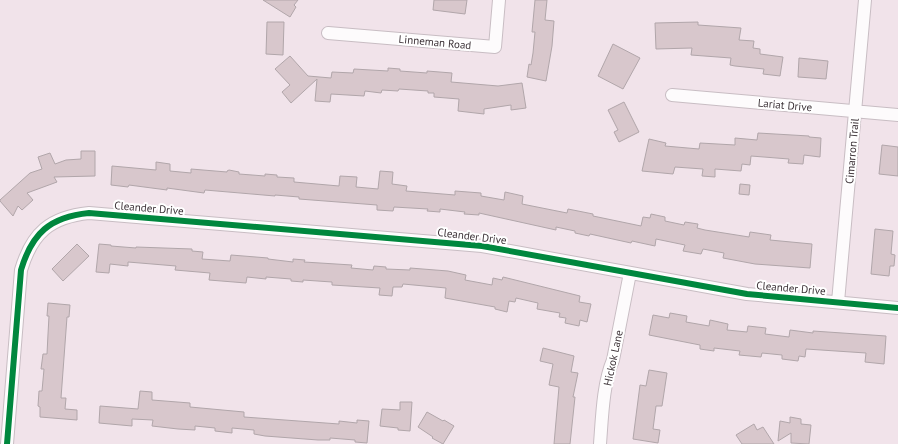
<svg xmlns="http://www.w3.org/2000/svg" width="898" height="444" viewBox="0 0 898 444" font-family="'PT Sans',sans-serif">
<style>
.building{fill:#d8c7cc;stroke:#b1a6aa}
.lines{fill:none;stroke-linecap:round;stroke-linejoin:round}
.minor-casing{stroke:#c8bdc3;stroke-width:14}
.minor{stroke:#fdfbfc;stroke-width:12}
.cycleway-casing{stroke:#fff;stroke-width:8}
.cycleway{stroke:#00873e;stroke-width:6}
.labels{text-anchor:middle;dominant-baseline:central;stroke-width:4;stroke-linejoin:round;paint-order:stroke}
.street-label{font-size:11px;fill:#3b3136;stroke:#fff}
</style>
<rect width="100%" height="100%" fill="#f1e3ea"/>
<path class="building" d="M263,0h35l-4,5 2,2 -6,10z
M434,0h33l-2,14 -32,-4z
M535,0h12l-2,20 9,1 -2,25 -6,35 -19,-4 2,-13 2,1 2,-12 2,-21h-3z
M267,22h17l-1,33 -17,-1z
M698,22v3l43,3 -2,12 15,1 -1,7 7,1v5l23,3 -3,19 -17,-2 1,-5 -29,-3 -5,-1 1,-7 -40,-3 1,-7 -36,1 -1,-26z
M613,44l27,14 -17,31 -25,-13z
M290,56l18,20 23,2 1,-6 21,1 1,-4 34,2v-3l12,1v2l27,2v-2l25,2 -1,9 47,4 24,-3 4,25 -15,2v-5l-27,4v5l-26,-3 1,-12 -25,-2v-4h-6v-2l-29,-2 -1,2 -16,-1 -1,3 -16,-2 -1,5 -33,-2 -1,8 -15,-1 2,-22 -26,24 -9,-11 8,-7 -15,-16z
M799,58l29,3 -2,18 -28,-2z
M624,102l15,30 -20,10 -5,-10 4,-2 -10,-20z
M758,133l51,3v1l12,1 -1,19 -16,-2 -1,9 -15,-1 1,-4 -38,-3 -1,9 -8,-1 -1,7 -26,-2v8l-13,-1 1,-7 -28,-2 -2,7 -31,-3 7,-32 17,4 -1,3 34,3 1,-6 35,2v-7l22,2z
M882,145l16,2v29l-19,-2z
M81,151h14v25l-41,1 3,5 -30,11 6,7 -11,10 -4,-4 -5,10 -13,-15v-1l30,-27 12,-4 -4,-12 12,-4 5,11 11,-4 15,-1z
M156,162l14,2v7l21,2v-4l36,3v-1l2,-1 10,2v2l26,2v-2l12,1v2l17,1v4l45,4 1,-10 17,1 -1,10 22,2 2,-18 13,1 -1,12 15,2 -1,5 49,4v-4l26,2v3l23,4 1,-8 18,4 -1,8 45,9 1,-4 25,5v2l48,10 2,-9 7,1 1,-4 14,3v4l19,4 1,-3 13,2 -1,4 8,2 44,7 1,-5 21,3 -1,5 42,4 -2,24 -55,-4 -32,-6 1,-5 -21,-4 -2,5 -18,-3 2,-6 -29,-6 -1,7 -23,-5 -1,2 -41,-9 -1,2 -14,-3v-2l-19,-4v3l-77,-17v2l-15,-1 1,-2 -25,-3v3l-13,-1 1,-2 -34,-2 -1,4 -16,-1v-5l-78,-6v-2l-24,-2v1l-70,-6 -1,3 -37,-5v2l-38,-5 -1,2 -17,-2 1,-19 44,4z
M740,184l10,1 -1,10 -10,-1z
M875,229l18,2 -2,23 4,1 -1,11h-4l-1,10 -18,-2z
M77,244l12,12 -26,25 -11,-12z
M99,244l12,1v1l25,2v-1l56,2v2l11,1 -1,7 28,2 1,-6 37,3v1l25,3v-3l12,1 -1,2 48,3 -1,3 22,2 1,-4 12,1v2l24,1v-2l38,3 18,4 -1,5 27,5 1,-7 9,2 1,-3 77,19 -1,6 12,2 -4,18 -7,-2 -1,6 -14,-3 1,-5 -7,-1 1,-4 -23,-4 1,-6 -22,-5 -1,4 -6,-1 -2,11 -12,-3v-2l-50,-9 1,-10 -43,-4 -1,3h-9l-1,9 -13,-1 1,-7 -48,-3v-3l-29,-2v2l-12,-1v-2l-25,-2v2l-19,-2 -1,6 -37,-3 1,-7 -35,-3 1,-4 -48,-4v4l-18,-2 -1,9 -13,-1z
M48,303l22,2 -1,12h-2l-6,81h5l-1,11 12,1v10l-37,-3v-10l-2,-1 1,-15h3l2,-22h-3l2,-15h4l1,-20 1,-18h-2z
M670,313l17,3 -1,6 23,4 1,-6 18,4 -1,6 20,2 1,-6 18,2 -1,6 24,3 1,-7 23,3v-2l73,5 -2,28 -19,-2 1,-9 -60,-4 -1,8 -6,-1 -1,5 -16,-2v-4l-20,-2 -1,4 -22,-2 1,-4 -26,-3v3l-14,-2v-4l-51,-10 4,-20 16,3z
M543,348l31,8 -3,16 7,1 -5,24h2l-5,47h-16l5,-57 -10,-2 4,-21 -13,-3z
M649,370l18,3 -5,33h-6l-3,23 7,1 -2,13 -25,-4 7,-54 6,1z
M140,391l12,1v8l38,3v4l54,5v5l95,7v-3l18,2v-3l12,1 -2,22 -12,-1v-2l-25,-2v2h-12l-53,-4 -11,-2v-4l-22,-2v5l-17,-2v-3l-20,-2v4l-17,-1 -26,-3 1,-6 -21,-1v7l-33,-3 1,-17 38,3z
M400,402h12l-2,29 -12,-1v-2l-18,-2 2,-17 18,1z
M427,412l16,9 1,-1 10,6 -11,18 -11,-6 1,-1 -15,-10z
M790,417l11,2v5l10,1 -2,19 -18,-1v-10l-13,8 2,-20 10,2z
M754,424l3,6 6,-3 11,17h-32l-6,-9z"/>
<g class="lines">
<defs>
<path id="minor" d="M328,33l167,14 4,-47
M672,95l226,20
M838,302l27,-302
M7,444l14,-174c11,-37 29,-53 68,-57l393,33 265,48 151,14
M600,444c2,-26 3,-61 13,-84l17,-87"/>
</defs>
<use href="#minor" class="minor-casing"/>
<use href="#minor" class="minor"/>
<defs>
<path id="cycleway" d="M7,444l14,-174c11,-37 29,-53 68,-57l393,33 265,48 151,14"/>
</defs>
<use href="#cycleway" class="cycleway-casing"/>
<use href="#cycleway" class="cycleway"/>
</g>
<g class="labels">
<g class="street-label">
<text transform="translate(435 42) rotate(5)">Linneman Road</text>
<text transform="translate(785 105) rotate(5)">Lariat Drive</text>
<text transform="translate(852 151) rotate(-85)">Cimarron Trail</text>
<text transform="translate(149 208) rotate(5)">Cleander Drive</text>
<text transform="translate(472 236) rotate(7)">Cleander Drive</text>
<text transform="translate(791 288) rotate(5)">Cleander Drive</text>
<text transform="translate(613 358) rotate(-78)">Hickok Lane</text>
</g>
</g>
</svg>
